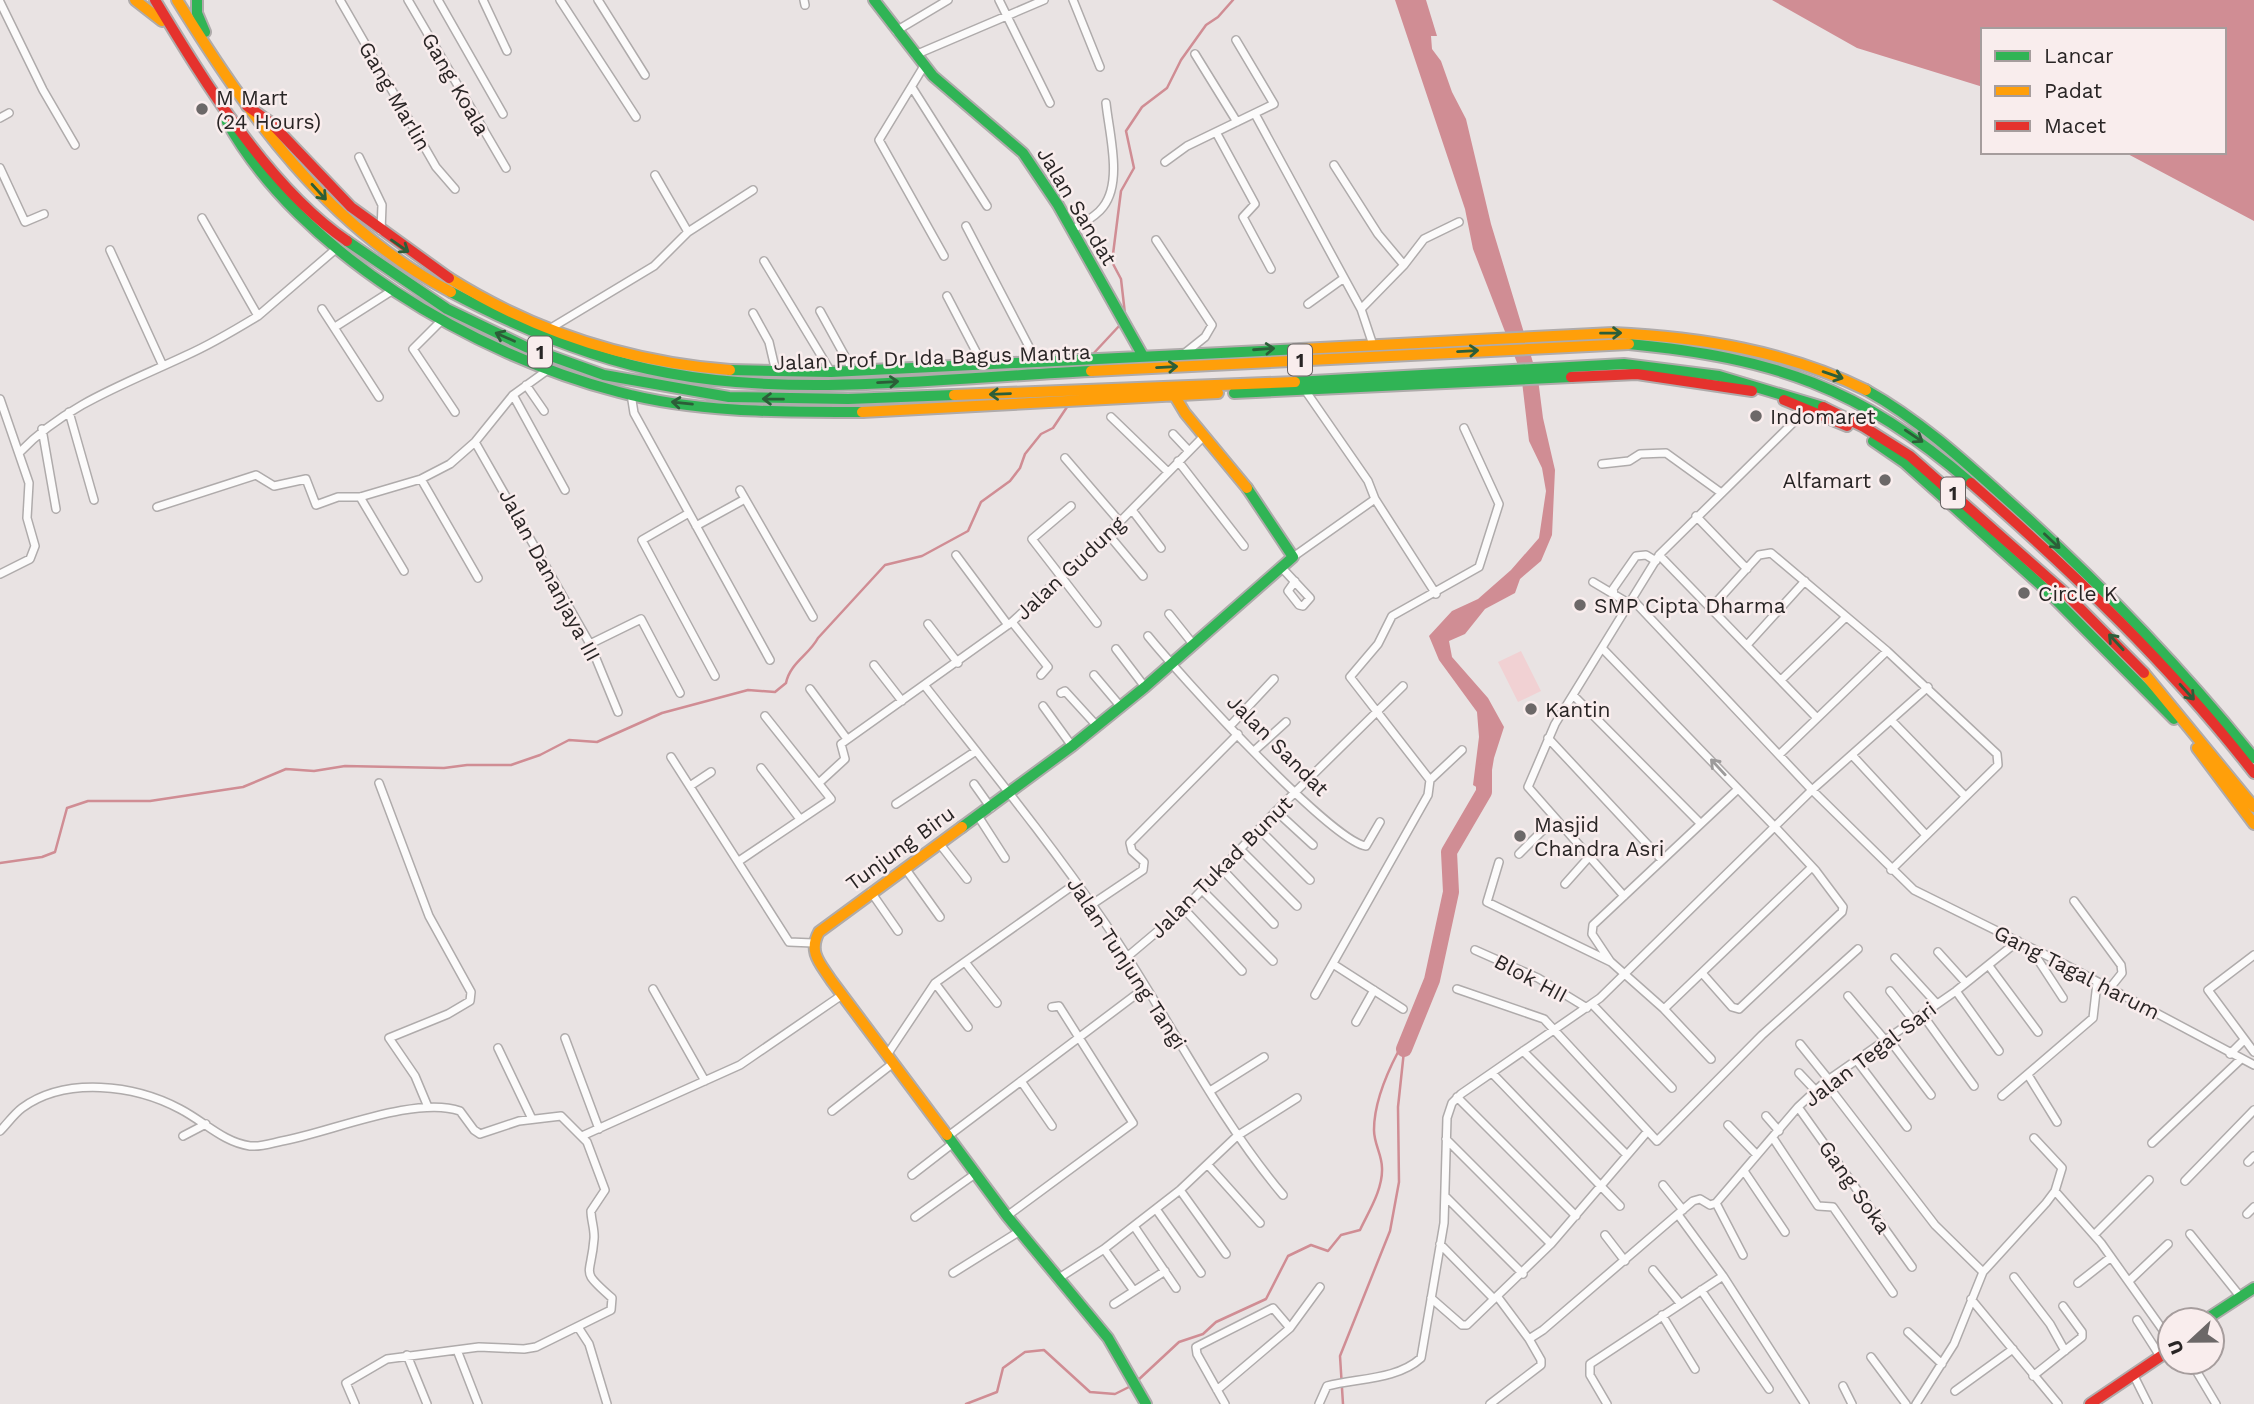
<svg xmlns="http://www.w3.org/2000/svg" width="2254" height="1404" viewBox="0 0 2254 1404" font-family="'Work Sans',sans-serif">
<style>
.green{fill:#f1d1d3}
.water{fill:#d08d94}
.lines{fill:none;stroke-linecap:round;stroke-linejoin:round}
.stream{stroke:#d08d94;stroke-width:2.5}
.river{stroke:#d08d94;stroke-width:16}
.street-casing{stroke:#afabab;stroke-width:10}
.fast-casing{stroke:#afabab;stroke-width:14}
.slow-casing{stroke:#afabab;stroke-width:14}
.jam-casing{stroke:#afabab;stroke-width:14}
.street{stroke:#fcfbfb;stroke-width:7}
.fast{stroke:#30b455;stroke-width:10}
.slow{stroke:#ff9f0a;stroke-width:10}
.jam{stroke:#e5322d;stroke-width:10}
.oneway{stroke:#2c5e38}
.oneway2{stroke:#9d9b9b}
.poi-dot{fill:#6c6868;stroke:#f9eded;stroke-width:2.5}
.labels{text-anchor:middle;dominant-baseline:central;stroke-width:5;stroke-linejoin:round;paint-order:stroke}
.shield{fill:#f9eded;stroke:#676161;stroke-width:2}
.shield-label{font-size:19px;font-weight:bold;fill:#292525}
.street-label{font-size:21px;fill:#292525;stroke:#f9eded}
.poi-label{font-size:21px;fill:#292525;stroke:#f9eded;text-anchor:start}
</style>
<rect width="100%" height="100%" fill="#e9e3e3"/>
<path class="green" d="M1521,651l20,40 -23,11 -20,-40z"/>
<path class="water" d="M1395,0h31l11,36h-6l1,13 9,12 11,31 14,27 25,105 47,155 5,39 12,52 -3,65 -11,26 -21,18 -5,14 -30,16 -20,25 -16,7 3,16 36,41 16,29 -10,31 -6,36 -15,-9 6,-48 -2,-25 -38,-52 -10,-24 23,-25 26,-12 33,-29 28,-32 7,-47 -4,-23 -13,-27 -8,-68 -48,-124 -8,-40z
M1772,0h482v221l-130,-69h100v-122h-241v57l-126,-39z"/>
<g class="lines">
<path class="stream" d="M1125,314l-4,-35 -9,-17 9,-71 13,-23 -8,-37 16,-24 25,-19 14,-28 25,-35 12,-8 15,-17
M1093,354l27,-29
M0,863l42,-6 13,-5 12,-44 21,-7h62l93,-14 43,-18 28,2 31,-5 99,2 23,-3h44l29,-10 29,-15 28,2 65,-29 86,-23 27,2 11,-9c4,-20 23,-28 32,-45l67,-73 37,-9 46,-25 13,-29 29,-21 10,-13 5,-14 16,-20 12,-6 16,-24
M1136,1382l43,-40 24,-8 13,-12 50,-23 22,-43 23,-11 17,6 13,-16 19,-5c9,-19 23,-41 22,-62 0,-13 -8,-24 -8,-38 0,-26 12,-55 24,-78l6,-3
M966,1404l31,-12 6,-24 22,-16 19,-2 46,42 25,2 16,-8
M1343,1404l-3,-48 50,-125 9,-49 -1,-75 6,-56"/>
<path class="river" d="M1404,1049l28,-69 19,-88 -2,-40 35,-60v-21"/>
<defs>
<path id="street" d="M340,0l96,167 19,22
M408,0l98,168
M438,0l65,114
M483,0l24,51
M560,0l76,117
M598,0l47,75
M804,0l1,5
M999,0l51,103
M1073,0l27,67
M0,2l43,88 32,55
M896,31l52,-31
M1195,54l42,68
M915,55l129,-55
M924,66l-45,74 65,116
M913,89l74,117
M1255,114l106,195 11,33
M0,118l9,-5
M1217,134l38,70 -12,13 28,52
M359,157l23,48 -1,26
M1165,162l22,-16 87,-42 -38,-64
M1334,165l44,69 26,31
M0,168l25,54 19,-8
M655,175l33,57
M966,226l71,136
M1072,230c9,-6 24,-13 31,-23 20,-25 6,-74 3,-104
M1156,240l56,85 -7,12 -20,16
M110,250l53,116
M764,261l67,111
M947,296l36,69
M1308,304l36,-26
M322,309l57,88
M1361,309l43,-44 20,-26 35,-17
M820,311l33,60
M753,313l16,29 7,30
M258,316l79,-68
M442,320l-29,29 42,63
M335,327l58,-37
M551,328l103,-62 34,-34 65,-42
M526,385l18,26
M1305,390l63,91 7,18 61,95
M631,394l3,19 136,247
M513,395l52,95
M0,399l29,84 -2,35 8,28 -5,13 -30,15
M69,412l25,88
M1111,417l57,55
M42,429l14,80
M1173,434l15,16
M475,442l115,202 28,68
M20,452c46,-48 108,-69 167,-97 25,-11 48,-25 71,-39l-56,-98
M1065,458l55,64
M1178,461l66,85
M1602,464l27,-3 11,-7 26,-1 54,39
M421,479l57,99
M740,490l73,127
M360,497l44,74
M1071,506l-39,33 65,84
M157,507l99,-32 18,11 32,-7 10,26 22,-8h22l61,-18 29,-15 25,-22 38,-47 36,-26
M1132,510l29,38
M689,513l-47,27 73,136
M1696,516l51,53
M696,526l49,-27
M1108,534l35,42
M956,555l52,70
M1659,555l158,163
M1293,557l82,-58
M1282,568l28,30 -7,8 -4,-1 -11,-14 7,-10
M1593,582l37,22
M1614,594l-1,-5 23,-33 10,-1 10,6
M1633,600l179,190 102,100 152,75 188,100
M1711,608l48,-53 12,-2 116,98 110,103 1,11 -107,105
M1169,614l24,30
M1012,622l36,45 -7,8
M928,624l30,39
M1148,636c29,36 182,205 218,210l14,-24
M590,644l51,-25 39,74
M1747,645l58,-64
M1602,648l174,180 40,43 27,36 -1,5 -103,97 -7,-2 -30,-34
M1116,649l29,38
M874,665l28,36
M1094,675l27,32
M1781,680l65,-63
M925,686c61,78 124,155 180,237 62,90 108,189 178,272
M810,689l37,50
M1061,693l4,-2 32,35
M1573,695l127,128
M1043,706l29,40
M1891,720l74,76
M1230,726l44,-47
M1548,738l114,122
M1254,751l32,-29
M1780,754l107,-103
M1852,755l74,80
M671,757l118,185 24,1
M761,768l39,51
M1430,780l-80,-103 28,-33 14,-28 87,-49 20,-63 -35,-76
M1430,780l32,-30
M820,782l25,-23 -4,-15 171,-122 96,-88 96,-98
M379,783l50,133 42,76 -1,9 -22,13 -59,24 26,38 13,31
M974,784l17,24
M690,786l21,-14
M896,804l80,-53
M1276,811l37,34
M978,816l27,42
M1259,829l51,51
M939,843l28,36
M1240,849l57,57
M1519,854l35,-35
M739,861l92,-62 -66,-83
M1499,862l-12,40 124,60 53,47 47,50
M905,868l35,49
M1222,869l52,55
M1565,884l24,-27
M1202,890l71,71
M871,892l27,39
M1624,896l-96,-109 27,-63 104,-169 148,-146
M2074,901l47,64 1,8 -12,15
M1091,905l52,-35 1,-8 -12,-11 -2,-8 108,-109
M1184,909l58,62
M2031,949l32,49
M1475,950l63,28 49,30
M1938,952l28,31
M2254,955l-46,35 46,62
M1127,957l57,-48 92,-98 127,-125
M1895,958l42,46
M1610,961l-18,-27 1,-9 145,-136
M965,962l32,41
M1333,964l70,45
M1989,966l49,66
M935,983l33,44
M653,989l52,92
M1457,989l87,30 113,122 105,-106 96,-86
M1890,991l23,29
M1956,991l43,60
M1315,995l113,-200 2,-15
M1848,996l37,44
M1592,1004l80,84
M1664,1009l148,-142
M1922,1014l52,72
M1356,1022l18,-32
M565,1038l34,91
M1888,1038l43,57
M1800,1044l29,36
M498,1048l34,71
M1523,1051l104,104
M2230,1054l14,-14
M887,1055l48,-72 140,-99
M1857,1061l50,66
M1492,1073l128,133
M1799,1073l17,18
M2028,1075l29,47
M1021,1081l31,45
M1825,1082l110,143 48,47
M1210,1091l54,-34
M2002,1096l91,-78 4,-35
M1457,1097l119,119
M1798,1107l114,160
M832,1111l60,-47
M1766,1116l13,15
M1728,1125l29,30
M0,1131c7,-7 14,-17 22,-23 44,-32 113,-23 158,1 25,13 43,33 70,37 10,1 22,-3 32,-5 46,-8 134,-46 178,-30l14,19 6,4 39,-13 42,-5 26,26 18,48 -14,21c0,9 4,19 3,28 -3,39 -15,30 18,59l-1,12 -75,37 -12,2 -45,-2 -92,12 -41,24 9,21
M183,1136l23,-12
M582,1136l158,-71 102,-70
M947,1137l199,-150
M1773,1138l45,68 15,1 60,86
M1446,1139l105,105
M2152,1143l88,-83
M2248,1162l6,-6
M1208,1165l52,58
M1744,1171l41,61
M912,1175l40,-31
M2185,1181l69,-71
M1663,1185l20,25
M1180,1190l46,64
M2055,1191l46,52 69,97
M1445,1196l78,78
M1716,1203l27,52
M1156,1209l45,64
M2247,1214l7,-7
M1007,1216l126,-93 -74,-117 -7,1
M1679,1216l44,60 82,128
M915,1217l60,-43
M1134,1226l42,62
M2190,1234l49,61
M1605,1235l20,26
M2094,1235l55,-55
M1440,1244l54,55
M1104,1249l30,42
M1653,1270l27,33
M953,1273l67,-42
M2014,1277l36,47 15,27
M1059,1278l45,-29 76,-59 57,-54 60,-38
M2129,1281l39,-37
M2078,1283l33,-26
M1701,1290l68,99
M1497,1296l32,43 14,-9 150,-129 7,-2 10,6 6,-2 82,-96 27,-25 131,-91 62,-50
M1431,1298l31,27h5l84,-81 96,-112
M1971,1299l87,105
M1114,1304l51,-33
M1662,1315l33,54
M2137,1320l23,36
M578,1327l11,17 18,60
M1908,1332l34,32
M457,1350l21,54
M407,1355l20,49
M1871,1357l35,47
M2191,1362l25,42
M2133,1374l15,30
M2033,1376l49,-39v-5l-19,-26
M1843,1386l9,18
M1217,1390l73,-62 30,-41
M1955,1391l58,-42
M1225,1404l-28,-50 -1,-7 77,-39 17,20
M1319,1404l8,-18c30,-8 70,-6 94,-28l23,-135 3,-105 5,-15 9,-9 139,-96 212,-208 116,-103
M1490,1404l51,-39v-5l-12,-21
M1607,1404l-17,-29v-11l133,-88
M1916,1404l38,-60 29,-72 63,-69 9,-12 7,-23 -28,-30"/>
<path id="fast" d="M197,0v13l8,19
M874,0l59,76 90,77 35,52 85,151
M226,120c73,133 249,235 393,272 78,21 163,20 243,20
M347,241l100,68 79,38 78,28 125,22 119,2 106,-4
M451,292c68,36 140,67 217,81 130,25 290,4 423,-2
M1629,344c146,14 230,43 342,139
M730,370l101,2 470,-23
M1295,382l329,-18 95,12 104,31
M1866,390c52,29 95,68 138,107 91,81 174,167 250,261
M1234,393l337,-16
M1873,441l32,22 139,125 130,131
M962,827l110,-81 73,-59 148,-130 -46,-69
M947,1135l60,81 101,122 38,66
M2205,1320l49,-32"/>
<path id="slow" d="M135,0l27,21
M177,0c72,116 150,227 274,292
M449,278c86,54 181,84 281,92
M1301,349l312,-16c87,4 174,18 253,57
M1091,371l538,-27
M1173,393l12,20 62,75
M954,395l341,-13
M862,412l356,-19
M2144,673l110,134
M2197,748l57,76
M947,1135l-116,-155c-11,-17 -23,-28 -12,-48l143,-105"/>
<path id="jam" d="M155,0c49,81 113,187 192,241
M247,106l23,16 81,85 98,71
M1571,377l66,-3 115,17
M1784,400l63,26
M1823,407l41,20 46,29 155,137 79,80
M1971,483c102,89 200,183 283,290
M2090,1404l80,-54"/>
</defs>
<use href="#street" class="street-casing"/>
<use href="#fast" class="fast-casing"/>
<use href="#slow" class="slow-casing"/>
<use href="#jam" class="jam-casing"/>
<use href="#street" class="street"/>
<use href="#fast" class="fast"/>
<use href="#slow" class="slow"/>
<use href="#jam" class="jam"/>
</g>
<defs><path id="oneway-shaft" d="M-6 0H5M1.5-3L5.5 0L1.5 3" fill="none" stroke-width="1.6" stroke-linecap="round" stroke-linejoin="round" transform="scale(1.75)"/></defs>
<g class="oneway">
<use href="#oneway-shaft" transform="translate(319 192) rotate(48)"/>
<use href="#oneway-shaft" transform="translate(400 246) rotate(35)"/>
<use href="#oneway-shaft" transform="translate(1611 333) rotate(-1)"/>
<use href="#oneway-shaft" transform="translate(505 337) rotate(-156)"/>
<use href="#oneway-shaft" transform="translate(1264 349) rotate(-4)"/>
<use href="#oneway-shaft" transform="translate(1468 351) rotate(-3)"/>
<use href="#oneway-shaft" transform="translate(1167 367) rotate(-3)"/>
<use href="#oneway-shaft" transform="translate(1833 375) rotate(19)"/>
<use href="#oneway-shaft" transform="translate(888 382) rotate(-3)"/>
<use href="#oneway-shaft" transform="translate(1000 394) rotate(178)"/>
<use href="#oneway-shaft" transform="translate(773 399) rotate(-179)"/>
<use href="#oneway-shaft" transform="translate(682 403) rotate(-174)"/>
<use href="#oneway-shaft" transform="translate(1914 436) rotate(34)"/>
<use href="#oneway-shaft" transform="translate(2052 541) rotate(43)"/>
<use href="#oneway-shaft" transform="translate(2116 642) rotate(-133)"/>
<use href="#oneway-shaft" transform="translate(2187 692) rotate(48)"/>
</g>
<use class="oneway2" href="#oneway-shaft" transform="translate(1718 767) rotate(-133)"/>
<g class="poi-dot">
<circle cx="202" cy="109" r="7"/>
<circle cx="1756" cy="416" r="7"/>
<circle cx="1885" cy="480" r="7"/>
<circle cx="2024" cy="593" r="7"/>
<circle cx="1580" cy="605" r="7"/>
<circle cx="1531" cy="709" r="7"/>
<circle cx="1520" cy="836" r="7"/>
</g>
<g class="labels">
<g class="shield">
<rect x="528" y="336.5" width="24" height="31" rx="5"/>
<rect x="1288" y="344.5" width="24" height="31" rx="5"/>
<rect x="1941" y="477.5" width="24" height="31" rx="5"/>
</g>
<g class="shield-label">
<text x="540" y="352">1</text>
<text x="1300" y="360">1</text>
<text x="1953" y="493">1</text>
</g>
<g class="street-label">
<text transform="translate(456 84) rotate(60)">Gang Koala</text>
<text transform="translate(395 96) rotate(60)">Gang Marlin</text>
<text transform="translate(1077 206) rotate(59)">Jalan Sandat</text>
<text transform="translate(932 357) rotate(-2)">Jalan Prof Dr Ida Bagus Mantra</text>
<text transform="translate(1070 568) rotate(-43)">Jalan Gudung</text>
<text transform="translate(550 575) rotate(62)">Jalan Dananjaya III</text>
<text transform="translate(1278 745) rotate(45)">Jalan Sandat</text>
<text transform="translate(900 848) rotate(-36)">Tunjung Biru</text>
<text transform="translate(1221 867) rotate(-45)">Jalan Tukad Bunut</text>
<text transform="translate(1127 963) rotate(57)">Jalan Tunjung Tangi</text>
<text transform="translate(2077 972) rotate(27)">Gang Tagal harum</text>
<text transform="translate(1531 978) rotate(28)">Blok HII</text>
<text transform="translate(1870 1054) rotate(-37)">Jalan Tegal Sari</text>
<text transform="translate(1855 1187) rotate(55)">Gang Soka</text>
</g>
<g class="poi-label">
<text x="216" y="97">M Mart<tspan x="216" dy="24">(24 Hours)</tspan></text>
<text x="1770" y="416">Indomaret</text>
<text x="1871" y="480" text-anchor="end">Alfamart</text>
<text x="2038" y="593">Circle K</text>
<text x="1594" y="605">SMP Cipta Dharma</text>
<text x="1545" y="709">Kantin</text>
<text x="1534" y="824">Masjid<tspan x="1534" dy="24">Chandra Asri</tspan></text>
</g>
</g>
<rect x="1981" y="28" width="245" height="126" fill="#f9eded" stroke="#a69d9d" stroke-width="2"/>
<rect x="1995" y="51" width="35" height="10" fill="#30b455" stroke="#a69d9d" stroke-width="2"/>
<text x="2044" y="63" font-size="21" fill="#292525">Lancar</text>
<rect x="1995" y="86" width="35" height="10" fill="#ff9f0a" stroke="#a69d9d" stroke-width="2"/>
<text x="2044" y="98" font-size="21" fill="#292525">Padat</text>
<rect x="1995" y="121" width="35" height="10" fill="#e5322d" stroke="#a69d9d" stroke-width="2"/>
<text x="2044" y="133" font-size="21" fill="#292525">Macet</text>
<g transform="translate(2191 1341) rotate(248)"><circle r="33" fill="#f9eded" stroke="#a69d9d" stroke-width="2"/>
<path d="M0-5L12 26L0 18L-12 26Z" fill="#6c6868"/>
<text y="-10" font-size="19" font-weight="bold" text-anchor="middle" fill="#292525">U</text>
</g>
</svg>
